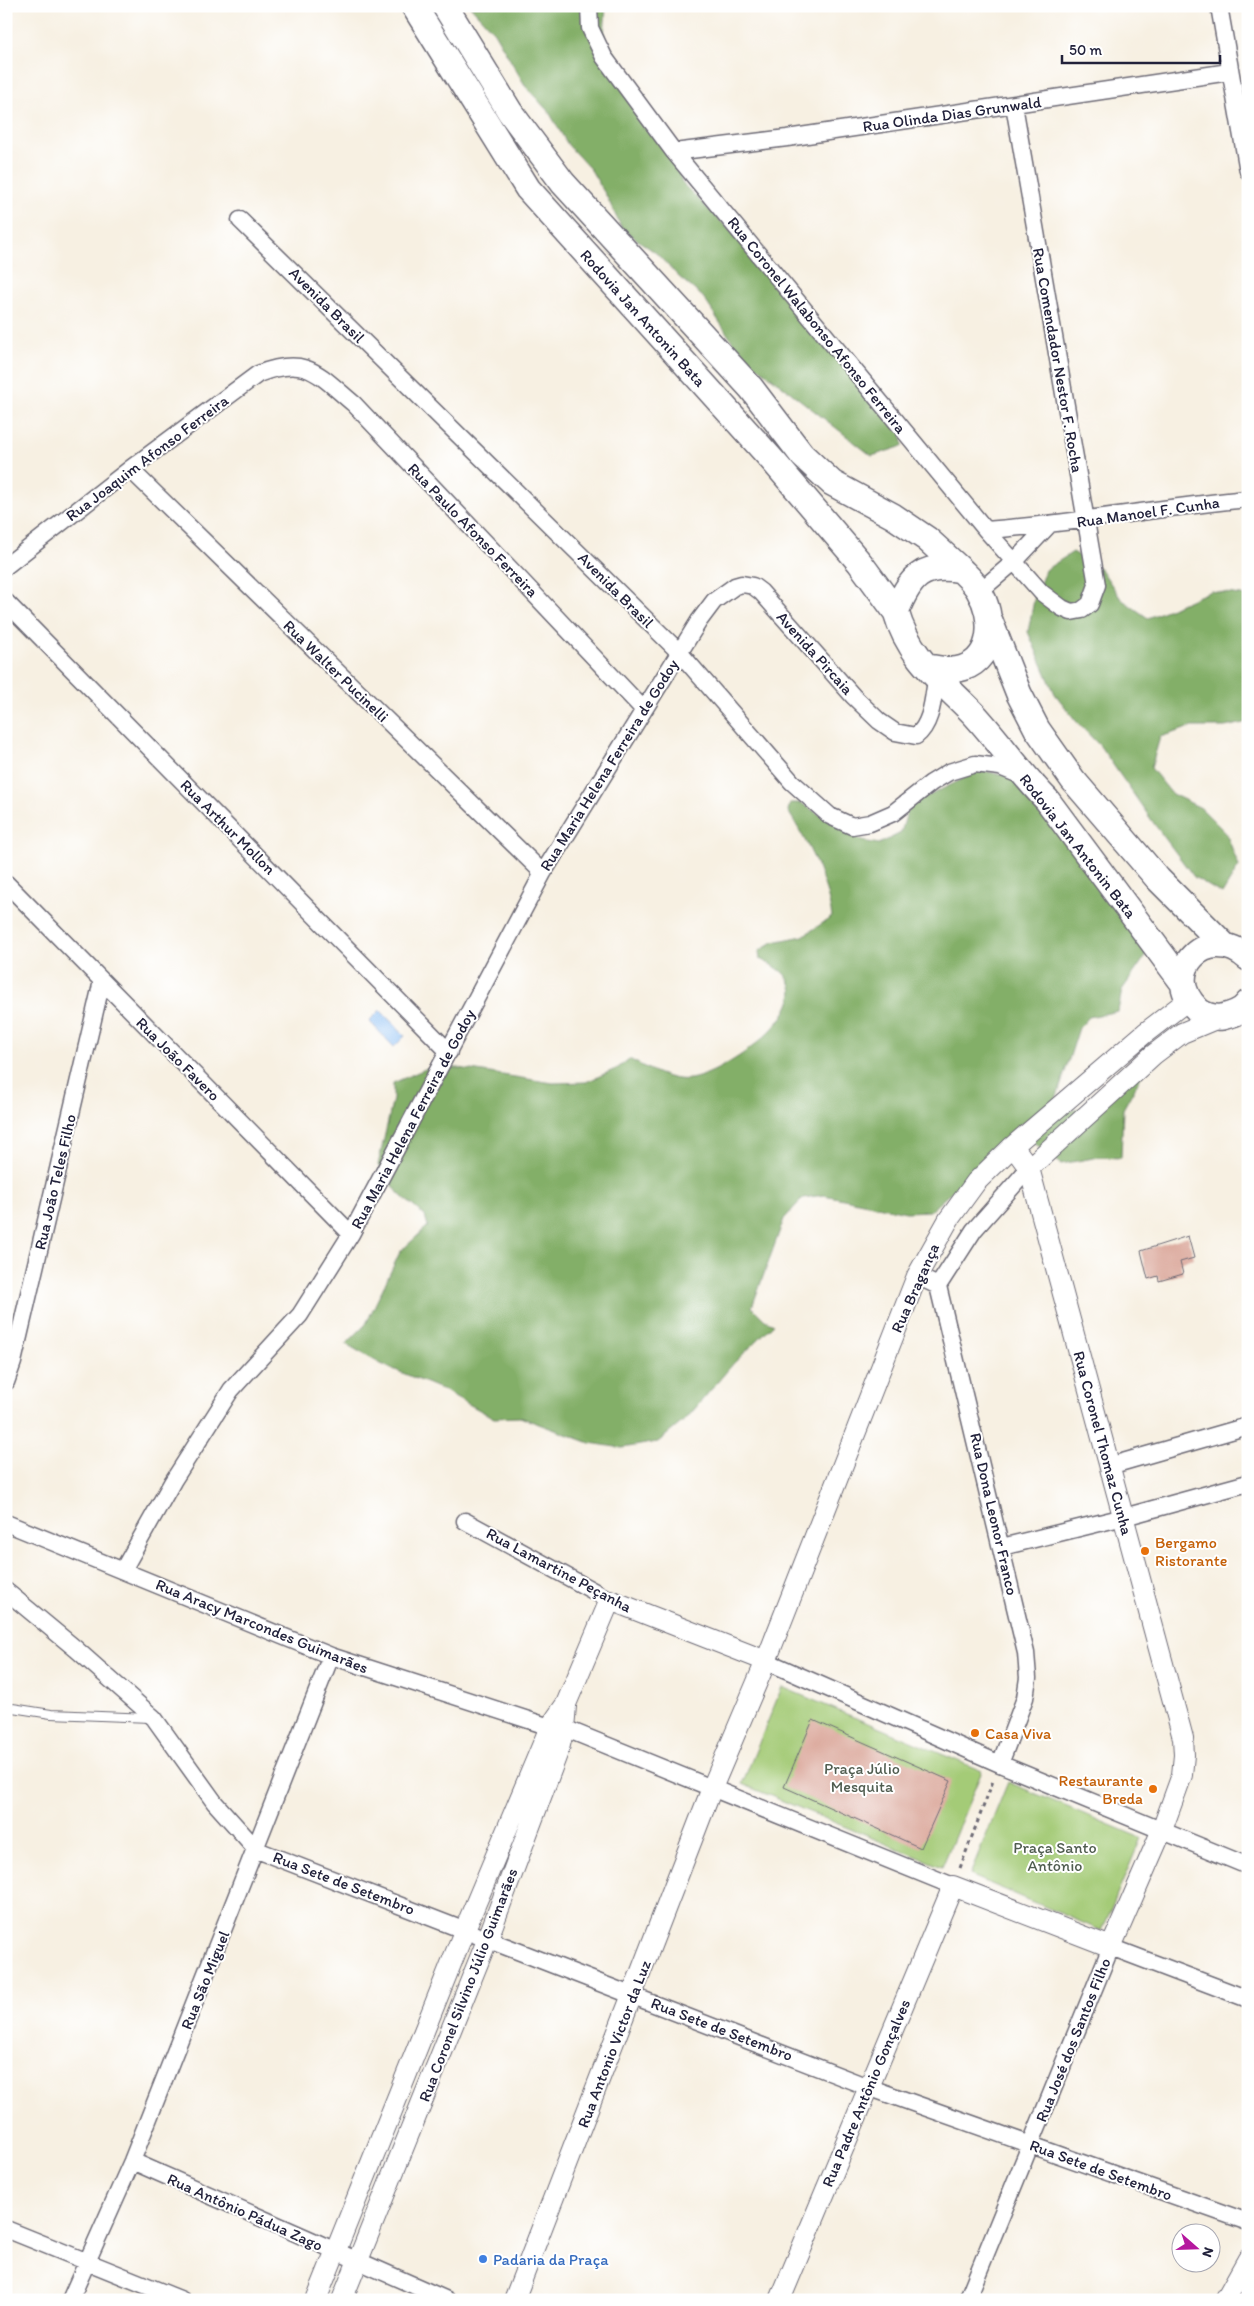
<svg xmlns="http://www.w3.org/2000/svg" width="1254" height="2306" viewBox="0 0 1254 2306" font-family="Itim,sans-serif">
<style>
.green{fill:#a4cb77;stroke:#637659}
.forest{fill:#83af68;stroke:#526852}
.water{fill:#82b9f2;stroke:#526e96}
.building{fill:#dba99c}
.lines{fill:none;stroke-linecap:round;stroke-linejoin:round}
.service-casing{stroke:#6d6a75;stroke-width:10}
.minor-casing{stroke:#6d6a75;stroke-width:19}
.tertiary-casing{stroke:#6d6a75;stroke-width:22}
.primary-casing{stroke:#6d6a75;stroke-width:28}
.path{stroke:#6d6a75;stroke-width:3;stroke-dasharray:4 4;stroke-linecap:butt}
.service{stroke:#fff;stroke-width:8}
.minor{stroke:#fff;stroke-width:16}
.tertiary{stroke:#fff;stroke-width:20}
.primary{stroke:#fff;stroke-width:25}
.food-dot{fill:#e8710a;stroke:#fff;stroke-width:2}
.shop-dot{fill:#3f7fe0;stroke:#fff;stroke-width:2}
.labels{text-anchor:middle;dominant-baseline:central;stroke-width:4;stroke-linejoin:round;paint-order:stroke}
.street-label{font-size:16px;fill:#22223b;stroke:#fff}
.food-label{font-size:16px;fill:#c56008;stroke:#fff;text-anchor:start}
.park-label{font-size:16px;fill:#505d50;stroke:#fff}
.shop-label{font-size:16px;fill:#366cbe;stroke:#fff;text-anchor:start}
</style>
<rect width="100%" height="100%" fill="#fff"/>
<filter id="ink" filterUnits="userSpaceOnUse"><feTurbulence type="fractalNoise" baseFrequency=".02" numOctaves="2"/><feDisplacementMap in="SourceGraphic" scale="10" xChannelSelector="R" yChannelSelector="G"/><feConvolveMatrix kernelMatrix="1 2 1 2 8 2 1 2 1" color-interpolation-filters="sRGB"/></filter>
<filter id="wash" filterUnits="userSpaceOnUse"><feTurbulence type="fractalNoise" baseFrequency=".0096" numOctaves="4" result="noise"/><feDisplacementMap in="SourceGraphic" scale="20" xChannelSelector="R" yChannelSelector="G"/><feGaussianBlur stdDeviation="1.12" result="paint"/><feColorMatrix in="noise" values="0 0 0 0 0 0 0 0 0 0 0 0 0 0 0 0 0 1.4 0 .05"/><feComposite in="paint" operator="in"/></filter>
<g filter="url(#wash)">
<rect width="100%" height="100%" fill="#f7f0e2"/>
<path class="green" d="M782,1687l200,84 -40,96 -200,-83z
M1008,1782l133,56 -39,93 -132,-56z"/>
<path class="forest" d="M470,6h136l-2,31 37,56 15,32 16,27 10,31 78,77 139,153 4,33 -31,10 -132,-103 -37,-56 -24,-20 -23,-24 -34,-24 -15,-32 -16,-27 -23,-25 -19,-33 -23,-25 -32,-55z
M1073,552l28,17 20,30 27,19 63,-27 37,5v126l-23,5h-34l-31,10 -9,31 21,26 29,14 25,25 13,33 -17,28 -28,-17 -39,-52 -55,-79 -24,-25 -21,-27 -27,-62 6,-32 11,-30z
M981,770l33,8 134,151 -3,28 -23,33 -4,21 -29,6 -10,11 -24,75 6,9 25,-5 61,-41 -24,43 -2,49 -22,-1 -38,7 -34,-27 -11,-2 -86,76 -24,1 -82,-17 -21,3 -19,21 -32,88 13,13 9,4 -41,40 -47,55 -28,23 -36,6 -32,-5 -70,-26 -26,1 -51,-28 -62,-26 -35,-20 20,-20 34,-72 28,-26 -3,-10 -26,-22 -21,-29 15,-66v-16l32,-14 33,-1 95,15 33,-1 32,-14 11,-9c18,9 40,23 61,20 30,-4 115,-60 100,-96 -5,-13 -19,-18 -30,-24l-1,-8 14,-9 30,-6 29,-19c-6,-39 -23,-72 -44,-106l2,-8h11l61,38 17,3 22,-11 6,-21 7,-9z"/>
<path class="water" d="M380,1010l25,26 -11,11 -25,-26z"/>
<g id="blocks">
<path class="building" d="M1188,1236l6,22 -14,4 3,12 -24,7 -1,-5 -10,3 -7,-28z
M813,1720l138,61 -30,67 -137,-61z"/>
</g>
</g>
<g filter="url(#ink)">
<use href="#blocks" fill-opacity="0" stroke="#6d6a75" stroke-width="1"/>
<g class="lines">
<defs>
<path id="service" d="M6,1707l45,7 99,4"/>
<path id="minor" d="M589,6l1,22 14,29 70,95 312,378 56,63 20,15 9,4 11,-2 8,-6 7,-19 -11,-64 -72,-416
M1219,6l29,165
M674,152l113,-14 442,-66
M240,220l439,432 113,130 38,34 22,10 18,-3 23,-10 38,-30 18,-11 26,-8 25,3 22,9
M130,469l413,404
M986,530c88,-6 174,-23 262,-31
M6,566l124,-97 128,-95c49,-19 60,0 96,30l289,305
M980,591l35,-30 33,-35
M6,602l443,450
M6,883l345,351
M917,1276l21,10 88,367 2,25 -3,20 -25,66
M938,1286l36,-56 55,-62
M6,1382l7,-20 89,-381
M1109,1466l139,-40
M465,1521l145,79
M6,1523l325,133 219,71 14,1 389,158
M1002,1547l122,-30 124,-34
M123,1570l50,-89 58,-91 69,-75 51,-81 192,-361 156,-252 15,-20 21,-15 7,-2 11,2 8,6 92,104 26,25 16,11 21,4c16,-12 17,-38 20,-56
M6,1591l70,58 78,69 61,85 42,47 611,237 380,135
M766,1661l234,103 248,102
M132,2161l315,139
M6,2229l176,71
M70,2300l62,-139 199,-505
M967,2300l144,-353 137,52"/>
<path id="tertiary" d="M1029,1168l124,-113 29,-22 36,-15
M316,2300l149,-371 85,-202 16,-23 44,-104 156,61
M342,2300l146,-362 71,-189 5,-21 2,-22
M514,2300l198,-512 54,-127 151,-385 32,-57 27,-37 37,-36 132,-113 43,-33
M780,2300l173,-414 158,61 51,-117 20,-55 2,-20 -1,-17 -154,-570 -16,-22
M1225,2300l23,-41"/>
<path id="primary" d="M414,6l114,183 246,273 86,101 36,49
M445,6l65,106 53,71 188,205 51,67 30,28 61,33 34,23 34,31
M990,621l29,73 18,35 36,51 85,99 65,65
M928,667c12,2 23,5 35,1 32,-10 31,-53 16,-77 -4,-8 -12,-15 -18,-21 -39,-7 -51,7 -65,42 13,46 45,68 77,101 26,28 47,60 74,87l136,183
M1248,958c-41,-36 -89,14 -51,51 5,6 17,9 25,8 9,-2 20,-5 26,-14"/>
</defs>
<use href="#service" class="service-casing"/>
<use href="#minor" class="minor-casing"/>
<use href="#tertiary" class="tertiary-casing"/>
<use href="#primary" class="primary-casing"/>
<path class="path" d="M960,1868l33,-87"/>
<use href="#service" class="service"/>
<use href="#minor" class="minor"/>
<use href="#tertiary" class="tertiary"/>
<use href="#primary" class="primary"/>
</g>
</g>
<g class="food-dot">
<circle cx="1145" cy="1551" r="5"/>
<circle cx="975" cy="1733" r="5"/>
<circle cx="1153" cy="1789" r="5"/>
</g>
<circle class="shop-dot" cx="483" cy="2259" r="5"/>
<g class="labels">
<g class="street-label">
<text transform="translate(952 114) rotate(-8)">Rua Olinda Dias Grunwald</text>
<text transform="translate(327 305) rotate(45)">Avenida Brasil</text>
<text transform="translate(643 318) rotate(48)">Rodovia Jan Antonin Bata</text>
<text transform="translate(817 325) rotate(51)">Rua Coronel Walabonso Afonso Ferreira</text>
<text transform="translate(1058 360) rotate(80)">Rua Comendador Nestor F. Rocha</text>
<text transform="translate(147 458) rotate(-37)">Rua Joaquim Afonso Ferreira</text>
<text transform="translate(1148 512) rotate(-8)">Rua Manoel F. Cunha</text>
<text transform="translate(473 530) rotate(46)">Rua Paulo Afonso Ferreira</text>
<text transform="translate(616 590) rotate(45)">Avenida Brasil</text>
<text transform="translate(815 653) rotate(48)">Avenida Pircaia</text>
<text transform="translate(336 671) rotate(44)">Rua Walter Pucinelli</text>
<text transform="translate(609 765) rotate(-58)">Rua Maria Helena Ferreira de Godoy</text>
<text transform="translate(228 827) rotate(45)">Rua Arthur Mollon</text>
<text transform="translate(1078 846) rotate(52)">Rodovia Jan Antonin Bata</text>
<text transform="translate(178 1059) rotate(45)">Rua João Favero</text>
<text transform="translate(413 1119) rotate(-62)">Rua Maria Helena Ferreira de Godoy</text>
<text transform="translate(55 1182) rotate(-77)">Rua João Teles Filho</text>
<text transform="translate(915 1288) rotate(-66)">Rua Bragança</text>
<text transform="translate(1103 1443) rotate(75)">Rua Coronel Thomaz Cunha</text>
<text transform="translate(994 1514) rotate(77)">Rua Dona Leonor Franco</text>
<text transform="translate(559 1570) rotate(28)">Rua Lamartine Peçanha</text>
<text transform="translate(262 1626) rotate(22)">Rua Aracy Marcondes Guimarães</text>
<text transform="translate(344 1883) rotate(21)">Rua Sete de Setembro</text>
<text transform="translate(205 1980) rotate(-68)">Rua São Miguel</text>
<text transform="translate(468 1985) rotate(-69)">Rua Coronel Silvino Júlio Guimarães</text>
<text transform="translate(722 2029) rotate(21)">Rua Sete de Setembro</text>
<text transform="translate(1073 2040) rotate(-68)">Rua José dos Santos Filho</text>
<text transform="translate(614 2044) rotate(-69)">Rua Antonio Victor da Luz</text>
<text transform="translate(866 2093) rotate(-67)">Rua Padre Antônio Gonçalves</text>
<text transform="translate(1101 2170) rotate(20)">Rua Sete de Setembro</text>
<text transform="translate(245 2212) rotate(24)">Rua Antônio Pádua Zago</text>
</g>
<g class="food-label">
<text x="1155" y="1542">Bergamo<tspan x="1155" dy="18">Ristorante</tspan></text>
<text x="985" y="1733">Casa Viva</text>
<text x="1143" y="1780" text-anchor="end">Restaurante<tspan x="1143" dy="18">Breda</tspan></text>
</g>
<g class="park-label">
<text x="862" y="1768">Praça Júlio<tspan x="862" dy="18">Mesquita</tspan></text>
<text x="1055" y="1847">Praça Santo<tspan x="1055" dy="18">Antônio</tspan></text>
</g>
<g class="shop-label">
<text x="493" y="2259">Padaria da Praça</text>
</g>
</g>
<rect width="1254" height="2306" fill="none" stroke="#fff" stroke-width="25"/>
<g transform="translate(1196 2248) rotate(110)"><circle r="24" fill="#ffffff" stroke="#a7a7b1"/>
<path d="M0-4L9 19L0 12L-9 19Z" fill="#b5179e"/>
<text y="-8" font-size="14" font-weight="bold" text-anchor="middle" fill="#22223b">N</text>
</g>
<path d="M1062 55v8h158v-8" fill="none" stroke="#22223b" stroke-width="2.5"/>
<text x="1069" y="55" font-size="15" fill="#22223b" stroke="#ffffff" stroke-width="4" paint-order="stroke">50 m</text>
</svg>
